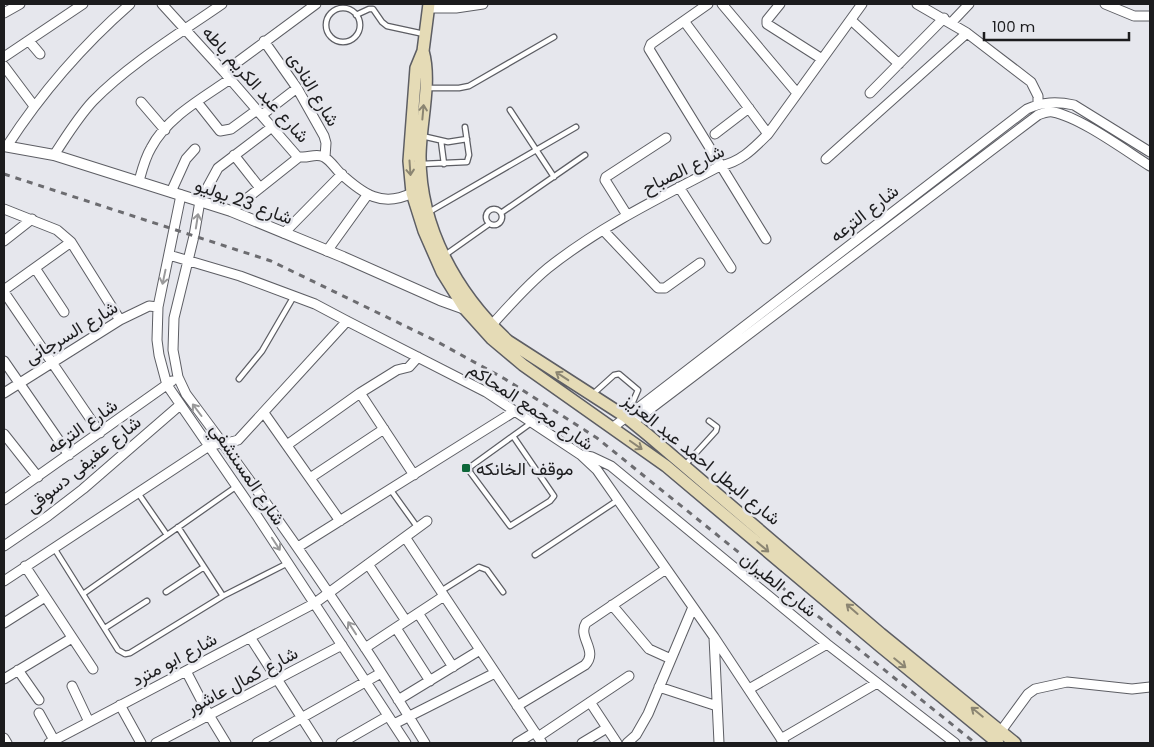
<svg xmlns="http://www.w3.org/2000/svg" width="1154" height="747" viewBox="0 0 1154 747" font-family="Poppins,Vazirmatn,sans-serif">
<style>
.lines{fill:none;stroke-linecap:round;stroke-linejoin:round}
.service-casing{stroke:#5d5e64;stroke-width:7}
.minor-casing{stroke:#5d5e64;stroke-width:11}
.tertiary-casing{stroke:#5d5e64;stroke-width:12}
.secondary-casing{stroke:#5d5e64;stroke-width:14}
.service{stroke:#fff;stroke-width:4.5}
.minor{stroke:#fff;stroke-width:9}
.tertiary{stroke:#fff;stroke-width:10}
.secondary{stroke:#e5dbb6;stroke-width:11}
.rail{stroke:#6c6c70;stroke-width:3;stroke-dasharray:6 6;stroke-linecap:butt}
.oneway{stroke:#8b8572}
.oneway2{stroke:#99999a}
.poi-dot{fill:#0d6739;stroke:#e6e7ed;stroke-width:2}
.labels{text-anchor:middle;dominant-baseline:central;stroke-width:5;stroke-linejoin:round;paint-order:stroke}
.street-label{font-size:18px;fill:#1c1c1e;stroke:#e6e7ed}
.poi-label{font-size:18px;fill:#1c1c1e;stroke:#e6e7ed;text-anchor:start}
</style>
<rect width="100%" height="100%" fill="#e6e7ed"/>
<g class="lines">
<defs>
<path id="service" d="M326 25a17 17 0 1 1 34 0a17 17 0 1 1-34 0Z
M356,15l13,-6h4l9,13 5,4 37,8
M427,88h32l10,-2 85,-49
M510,110l44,67
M422,136l26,6 19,-3
M441,141l3,23
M422,164l45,-2 2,-7 -4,-28
M486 217a8 8 0 1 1 16 0a8 8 0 1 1-16 0Z
M429,212l147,-85
M501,213l84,-58
M445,255l44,-31
M239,379l23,-28 32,-55
M593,394l21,-19 5,-1 19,16 -10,23
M513,436l41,60 -4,5 -40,25 -40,-54v-5l61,-44
M685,465l31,-34 1,-4 -8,-6
M390,489l28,39
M138,493l29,42
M178,527l45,69
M54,548l64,102 7,4 5,-1 93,-57 65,-33
M535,555l83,-55
M441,591l38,-24 8,3 16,22
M166,592l38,-25
M83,594l154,-108
M105,628l42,-27"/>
<path id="minor" d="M162,4l62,68 73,84c9,4 18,-4 27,1 6,3 11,11 16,16 23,21 42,35 72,20
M708,4l-57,40 -2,5 117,190
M722,4l75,89
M780,4l-13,16v4l55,35
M917,4l50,29 64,49 7,14v8
M1105,4l29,12h16
M429,8h27l27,-4
M4,13l16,-9
M851,20l48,44
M684,21l84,113
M951,23l18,-19
M29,41l11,13
M264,41l33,47 27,48 2,7 -1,14
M4,57l79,-53
M4,66l30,40
M224,72l92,-68
M870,93l74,-75
M141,102l24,28
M197,102l23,29 11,-2 26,-19
M262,115l35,-27
M272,127l-54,41 -18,33 -6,35 -20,82 -1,32 3,16 2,11 8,17c85,113 166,228 239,349
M715,134l34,-26
M7,146c35,-54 75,-100 123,-142
M54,155c12,-18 24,-38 39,-54 35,-36 87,-68 129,-97
M234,155l26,33
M826,159l141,-126
M139,181c3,-11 6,-23 12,-33 16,-31 52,-50 79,-69
M679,187l52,81
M171,192l15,-33 9,-10
M181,195l-23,112 -1,33 2,15 8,30 90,131 149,227
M4,209l53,21 14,12 49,78
M231,211l68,-54
M627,215l-22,-35 1,-3 60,-39
M603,230l55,58h7l35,-25
M284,233l58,-59
M4,241l28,-22
M327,251l41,-57
M169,255l71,21 75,28 32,17 139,71 95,63 16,15 117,167 70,106
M35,268l29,44
M4,290l67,-48
M4,292l96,141
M489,328c19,-21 37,-42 59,-60 53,-42 113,-71 172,-102 21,-4 34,-18 48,-32l94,-130
M4,361l65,94
M4,393l116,-73 29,-14 9,1
M360,393l54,82
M264,413l76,108
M633,422l405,-307c5,-2 10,-4 15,-3 27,5 73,39 97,54
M612,428l415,-319c16,-7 29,-8 47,-4l76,47
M4,434l34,43
M287,445l73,-52 37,-23 12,-3 9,-10
M581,455l11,2 19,9 216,178 128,99
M310,478l74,-49
M4,500l168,-119
M405,537l137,206
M4,546l44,-30 35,-27 97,-84
M298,547l217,-136
M368,564l38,57
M25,566l68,103
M4,581l205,-135c10,-4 19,-2 29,-6l109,-119
M612,605l37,44 22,10
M418,613l35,54
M4,623l41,-26
M396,628l34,53
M250,637l68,106
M714,637l5,106
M365,648l79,-52
M18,670l21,30
M186,671l23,44 17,28
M4,679l68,-41
M72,686l17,36
M659,687l58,19
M749,689l78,-45
M398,700l82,-50
M590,702l27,41
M120,705l21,38
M517,706l68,-41c14,-14 -8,-28 1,-42l80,-54
M39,713l15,27
M394,724l101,-51
M1001,731l27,-37 7,-5 32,-7 65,7 18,-2
M538,737l91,-61
M4,738l3,5
M781,739l96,-56
M49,743l266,-140 112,-82
M156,743l186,-98
M257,743l124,-70
M341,743l47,-27
M517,743l18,-11
M582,743l25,-15
M627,743l9,-8 12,-21 45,-107"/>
<path id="tertiary" d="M4,146l50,9 177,56 112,46 97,43 25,9"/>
<path id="secondary" d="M429,4l-6,47 -7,17 -7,93 3,32 12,38 18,41 23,37 27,30 31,26 143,101 214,180 118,97
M423,51c9,31 -3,73 -3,106 0,71 37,137 88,184l118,76 22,18 233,199 134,109"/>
</defs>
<use href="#service" class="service-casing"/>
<use href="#minor" class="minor-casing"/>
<use href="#tertiary" class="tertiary-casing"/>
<use href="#secondary" class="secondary-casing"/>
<use href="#service" class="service"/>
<use href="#minor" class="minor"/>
<use href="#tertiary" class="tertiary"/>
<use href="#secondary" class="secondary"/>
<path class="rail" d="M4,174l267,87 163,79 71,39 92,59 378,305"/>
</g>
<defs><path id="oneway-shaft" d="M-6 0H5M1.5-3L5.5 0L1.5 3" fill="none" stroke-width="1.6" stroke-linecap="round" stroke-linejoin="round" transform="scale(1.25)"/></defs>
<g class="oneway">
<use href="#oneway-shaft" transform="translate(423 112) rotate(-85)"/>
<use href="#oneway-shaft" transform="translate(410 168) rotate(86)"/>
<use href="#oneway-shaft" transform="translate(562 376) rotate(-147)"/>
<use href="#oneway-shaft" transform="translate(636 445) rotate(35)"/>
<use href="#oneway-shaft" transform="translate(763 547) rotate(40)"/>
<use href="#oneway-shaft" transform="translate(852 609) rotate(-139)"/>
<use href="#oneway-shaft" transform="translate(900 663) rotate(39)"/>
<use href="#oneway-shaft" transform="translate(977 712) rotate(-141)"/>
</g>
<g class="oneway2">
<use href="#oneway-shaft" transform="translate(197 221) rotate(-81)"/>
<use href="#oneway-shaft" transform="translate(164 277) rotate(102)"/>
<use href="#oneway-shaft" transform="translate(197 410) rotate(-127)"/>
<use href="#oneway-shaft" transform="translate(276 544) rotate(57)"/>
<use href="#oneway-shaft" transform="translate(352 628) rotate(-123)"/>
</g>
<rect class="poi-dot" x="461" y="463" width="10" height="10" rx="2.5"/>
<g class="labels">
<g class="street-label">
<text transform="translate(256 84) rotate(48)">شارع عبد الكريم باطه</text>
<text transform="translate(314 89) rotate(59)">شارع النادى</text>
<text transform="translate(683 169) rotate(-26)">شارع الصباح</text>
<text transform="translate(244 201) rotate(20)">شارع 23 يوليو</text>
<text transform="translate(864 213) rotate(-38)">شارع الترعه</text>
<text transform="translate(71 332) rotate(-31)">شارع السرجانى</text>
<text transform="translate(531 406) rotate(33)">شارع مجمع المحاكم</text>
<text transform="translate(82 426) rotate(-35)">شارع الترعه</text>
<text transform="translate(702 459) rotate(39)">شارع البطل احمد عبد العزيز</text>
<text transform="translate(83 464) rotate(-39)">شارع عفيفى دسوقى</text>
<text transform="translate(248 474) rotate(56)">شارع المستشفي</text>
<text transform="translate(779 584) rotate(39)">شارع الطيران</text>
<text transform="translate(174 659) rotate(-28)">شارع ابو مترد</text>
<text transform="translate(242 680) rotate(-28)">شارع كمال عاشور</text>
</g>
<g class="poi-label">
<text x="476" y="468">موقف الخانكه</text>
</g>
</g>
<rect width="1154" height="747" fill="none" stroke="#1c1c1e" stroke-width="10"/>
<path d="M984 32v8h145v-8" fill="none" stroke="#1c1c1e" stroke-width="2.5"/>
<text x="992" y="32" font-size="15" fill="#1c1c1e" stroke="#e6e7ed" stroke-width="4" paint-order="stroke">100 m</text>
</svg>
